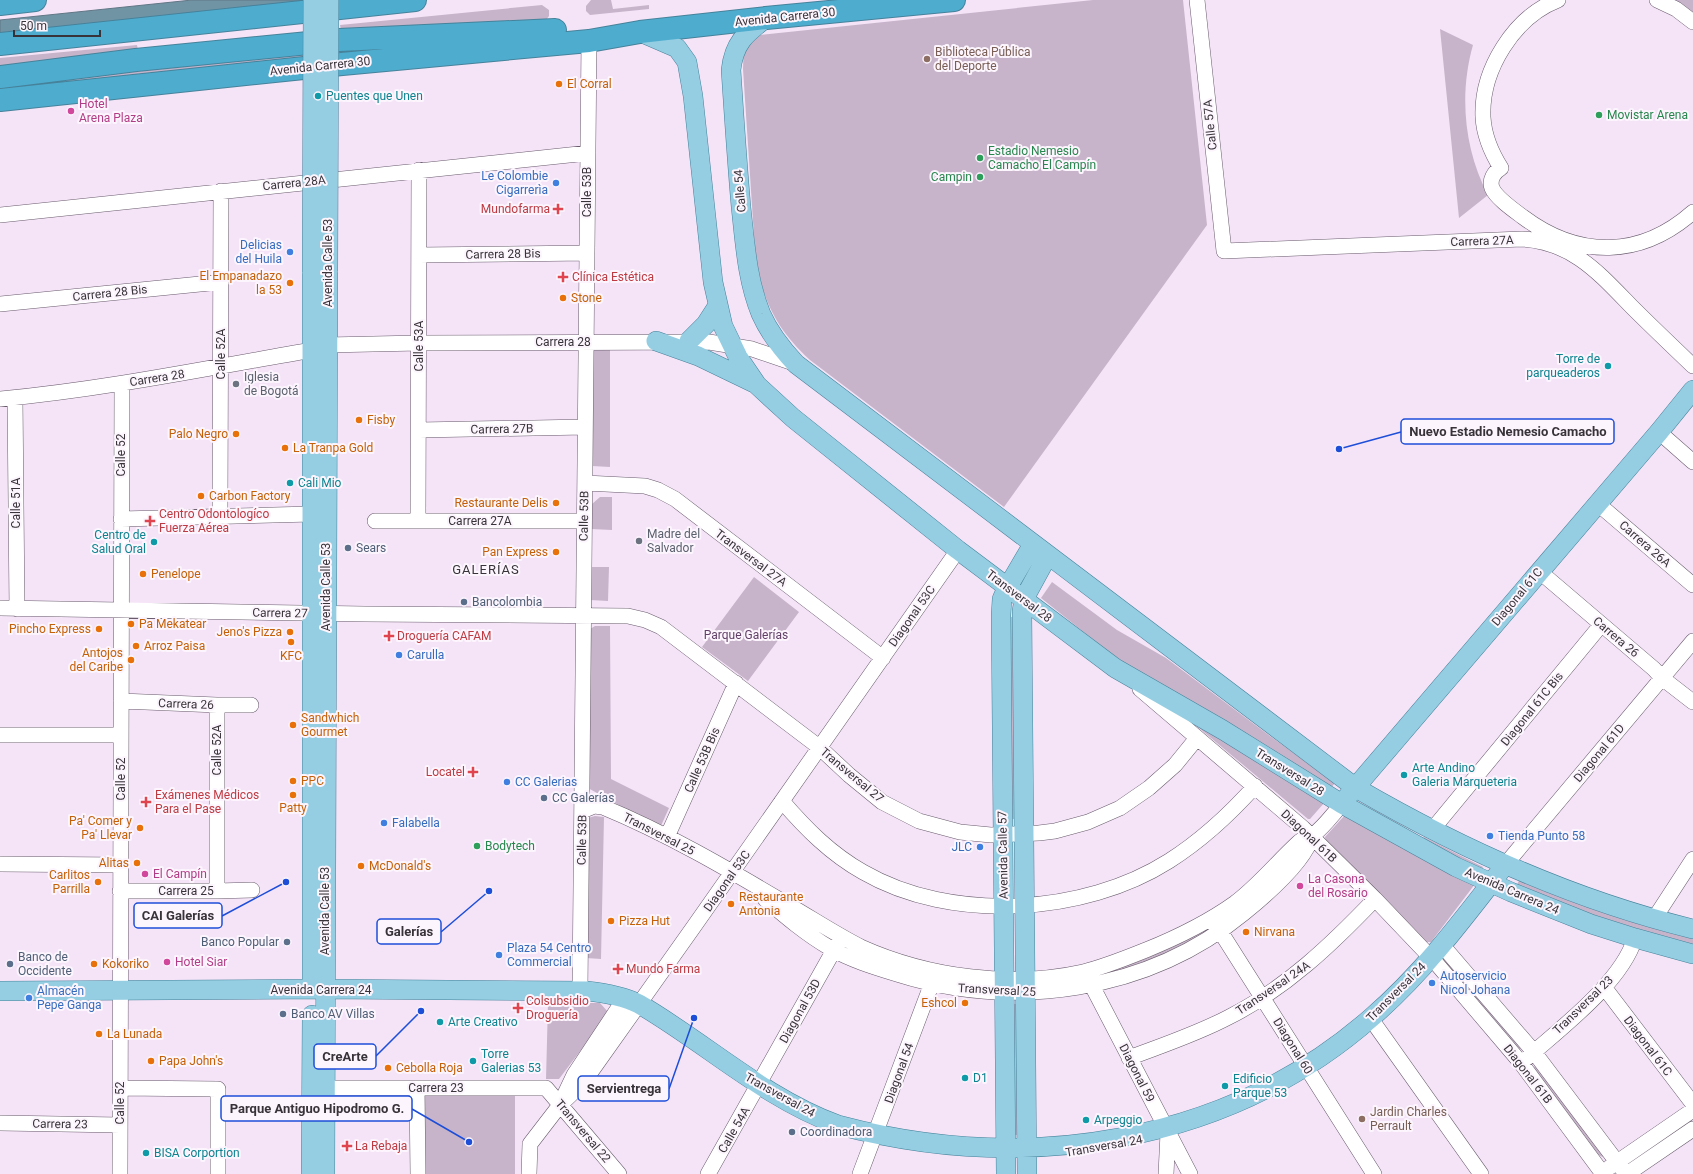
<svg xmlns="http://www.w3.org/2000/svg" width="1693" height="1174" viewBox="0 0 1693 1174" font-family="Roboto,sans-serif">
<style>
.green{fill:#c7b4ca}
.water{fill:#7194a5;stroke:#607785}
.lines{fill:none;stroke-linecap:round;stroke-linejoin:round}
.minor-casing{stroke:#695b6c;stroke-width:16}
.major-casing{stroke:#46829a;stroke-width:20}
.highway-casing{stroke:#46829a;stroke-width:24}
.minor{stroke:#fff;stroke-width:15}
.major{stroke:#95cee2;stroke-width:19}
.highway{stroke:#4eadcf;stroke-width:22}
.major-bridge-casing{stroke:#46829a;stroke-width:20;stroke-linecap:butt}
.major-bridge{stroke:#95cee2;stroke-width:19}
.education-dot{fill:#8d6e63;stroke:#fcf5fd;stroke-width:1.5}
.food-dot{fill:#e8710a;stroke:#fcf5fd;stroke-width:1.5}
.culture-dot{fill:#0f9aa8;stroke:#fcf5fd;stroke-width:1.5}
.hotel-dot{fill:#d1479c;stroke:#fcf5fd;stroke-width:1.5}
.leisure-dot{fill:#2e9e5b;stroke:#fcf5fd;stroke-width:1.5}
.shop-dot{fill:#3f7fe0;stroke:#fcf5fd;stroke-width:1.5}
.health-dot{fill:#e0444e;stroke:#fcf5fd;stroke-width:1.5}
.worship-dot{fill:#6b7280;stroke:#fcf5fd;stroke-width:1.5}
.service-dot{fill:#5c6f8a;stroke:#fcf5fd;stroke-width:1.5}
.labels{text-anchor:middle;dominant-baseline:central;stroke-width:4;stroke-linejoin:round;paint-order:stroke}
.street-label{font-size:12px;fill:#383239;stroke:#fcf5fd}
.education-label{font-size:12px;fill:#785e54;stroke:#fcf5fd;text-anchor:start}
.food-label{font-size:12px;fill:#c56008;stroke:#fcf5fd;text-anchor:start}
.culture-label{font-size:12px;fill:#0d838f;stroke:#fcf5fd;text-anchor:start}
.hotel-label{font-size:12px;fill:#b23c85;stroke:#fcf5fd;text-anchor:start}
.leisure-label{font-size:12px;fill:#27864d;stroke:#fcf5fd;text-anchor:start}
.shop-label{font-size:12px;fill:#366cbe;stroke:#fcf5fd;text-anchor:start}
.health-label{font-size:12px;fill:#be3a42;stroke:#fcf5fd;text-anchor:start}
.worship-label{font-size:12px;fill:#5b616d;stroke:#fcf5fd;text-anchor:start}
.service-label{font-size:12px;fill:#4e5e75;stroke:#fcf5fd;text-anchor:start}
.park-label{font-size:12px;fill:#613f67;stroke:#fcf5fd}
.neighbourhood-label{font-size:13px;letter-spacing:1px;fill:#383239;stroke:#fcf5fd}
.leader{fill:none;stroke:#1d4ed8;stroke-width:1.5}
.callout-dot{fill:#1d4ed8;stroke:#fcf5fd;stroke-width:1.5}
.callout{fill:#fcf5fd;stroke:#1d4ed8;stroke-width:1.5}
.callout-label{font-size:13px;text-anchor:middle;font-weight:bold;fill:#383239}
</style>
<rect width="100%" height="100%" fill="#f5e4f8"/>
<path class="green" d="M591,0h20l2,9 36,-4v4l-59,6 -4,-4v-5z
M1093,0h90l24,225 -203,282 -194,-147c-32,-30 -43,-52 -54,-94l-13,-197 1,-25 16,-9z
M1649,0h44v24l-32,-20z
M542,5l7,5v6l-3,4 -205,10 -1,-5z
M1440,29l33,16c-14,49 -9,105 15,150l-29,23z
M518,40l-518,51v-8l272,-29z
M137,45l1,5 -138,18v-10z
M610,346v121l-18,-1 -1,-117z
M600,497h12v33l-21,-1 1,-25z
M591,567h18l-1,34 -18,-1z
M754,577l45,35 -51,69 -46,-34z
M1052,582l65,48 49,28 104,78 65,47 -5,6 -175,-104 -50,-36 -64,-51z
M1009,617h5l2,202h-5z
M595,626h15l1,153 58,29 -9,20 -72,-40 2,-159z
M1187,718l138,84 -15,17h-2z
M1345,815l130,69 -44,58h-6l-99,-101 -1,-4z
M595,816l9,1 -3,142 -15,-1 2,-140z
M1424,837l59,30 -1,3 -60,-30z
M1520,879l173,56v12l-112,-35 -65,-26z
M1206,928v5l-43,22 -66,24 -3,-7z
M1447,955l74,91 -1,4h-4l-75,-88z
M548,1003h52l9,10 -50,66h-13z
M1011,1004h7l2,131h-8z
M1535,1065l68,87v5l-5,-2 -64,-87z
M425,1094l90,1v79h-92v-77z"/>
<path class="water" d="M192,0h186l-378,36v-16z"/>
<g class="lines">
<defs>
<path id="minor" d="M1197,0l27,251 298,-12c50,3 76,33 109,67 20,20 41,40 62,60
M1558,0c-44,17 -77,70 -75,117 1,19 8,35 18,51 -7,4 -12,12 -9,20 4,10 23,23 31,29 56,42 118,41 170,-5
M1657,0l19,9 17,13
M0,215l588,-62
M419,255l168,-2
M0,304l220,-22
M327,345l92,-2 290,-1 43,7 44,15
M15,398l2,211
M0,399c105,-10 208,-31 312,-49
M419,430l166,-3
M1659,432l34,30
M585,483l60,3 13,4 17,9 208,159
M1597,503l96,82
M220,516l1,-325
M121,519l191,-5
M375,521h209
M418,521l1,-351
M1539,571l115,98 8,9 31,24
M0,608l365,6 263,2 17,4 16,7 158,120 30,28 33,27 37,19 41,11 31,3 48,-2 16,-2 33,-9 32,-14 29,-20 26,-23 22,-27
M1140,689l163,139 72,71 61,64 85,100 82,111
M121,701l96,4h34
M217,705v186
M0,735h121
M782,801c24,28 49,53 81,71 88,51 221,43 306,-11 33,-21 60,-46 86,-75
M582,811l12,-5 9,1c63,26 123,61 182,96 25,14 50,31 76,44 67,30 150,41 222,25 21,-5 43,-14 63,-22 32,-13 61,-27 89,-47 24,-18 42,-41 64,-61 4,-4 10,-4 14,-7 11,-8 20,-21 29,-31
M1432,830l169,-205
M667,837l69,-154
M0,864l120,1
M1505,865l188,-224
M120,891h97l35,-1
M765,899c21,18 41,35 65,49 21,12 44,19 67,26 117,37 251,18 347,-61 21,-17 61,-51 68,-77
M1654,919l39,-60
M1215,923l159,251
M1442,945l92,107 92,122
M1088,978l102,196
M1604,987l89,117
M580,991l9,-950
M1371,1019l110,155
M1129,1058c34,-13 68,-24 100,-41 57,-29 102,-72 146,-118
M1527,1058c34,-30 95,-76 108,-120
M120,1088l98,1v85
M325,1088h221l73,86
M417,1088l1,86
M564,1096l10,-21 51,-77
M0,1123l120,2
M1610,1167l83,-57
M120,1174l2,-790
M529,1174l1,-30 30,-39 23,-22c126,-177 251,-355 375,-533
M708,1174l131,-233
M860,1174l75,-199
M1166,1174l2,-41
M1627,1174l66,-45"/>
<path id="major" d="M766,18c-21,16 -32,25 -35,52 3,46 6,91 10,137 4,36 6,73 20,107 8,18 21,35 35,50l560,424c105,61 218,112 337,141
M640,32l37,16 10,14 6,34 20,186 10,44 15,31 19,28 36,33 165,132 157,118 108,62 119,74 114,63 55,25 80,32 44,14 58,16
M656,341l42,15 56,27
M689,341l17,-17 11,-17
M1348,796l311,-364 34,-42
M312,981v-709
M0,991l325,-2 262,2c18,2 36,5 52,13 67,39 125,94 199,121 185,49 387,21 534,-108 51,-44 92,-99 133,-152
M311,1174l1,-159
M325,1174l3,-903
M1006,1174l-5,-559 1,-16 4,-9 27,-46
M1027,1174l-5,-563 2,-12 24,-44"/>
<path id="highway" d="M0,4l35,-4
M0,44l415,-44
M0,77l136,-17 203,-20 216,-10
M0,100l342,-36 247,-23 51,-9 126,-14 188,-18"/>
</defs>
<use href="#minor" class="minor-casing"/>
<use href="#major" class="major-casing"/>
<use href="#highway" class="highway-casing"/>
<use href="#minor" class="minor"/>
<use href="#major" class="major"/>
<use href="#highway" class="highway"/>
<defs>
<path id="major-bridge" d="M328,271l1,-271
M312,272l1,-272"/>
</defs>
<use href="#major-bridge" class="major-bridge-casing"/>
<use href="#major-bridge" class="major-bridge"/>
</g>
<g class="education-dot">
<circle cx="927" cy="59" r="4"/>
<circle cx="1362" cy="1119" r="4"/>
</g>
<g class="food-dot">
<circle cx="559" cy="84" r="4"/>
<circle cx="290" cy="283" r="4"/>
<circle cx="563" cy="298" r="4"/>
<circle cx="359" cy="420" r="4"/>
<circle cx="236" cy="434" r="4"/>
<circle cx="285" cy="448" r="4"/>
<circle cx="201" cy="496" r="4"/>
<circle cx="556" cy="503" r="4"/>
<circle cx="556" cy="552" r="4"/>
<circle cx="143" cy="574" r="4"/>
<circle cx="131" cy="624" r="4"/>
<circle cx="99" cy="629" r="4"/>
<circle cx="290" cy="632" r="4"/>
<circle cx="291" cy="642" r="4"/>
<circle cx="136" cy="646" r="4"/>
<circle cx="131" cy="660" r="4"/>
<circle cx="293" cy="725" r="4"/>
<circle cx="293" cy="781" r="4"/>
<circle cx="293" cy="795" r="4"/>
<circle cx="140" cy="828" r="4"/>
<circle cx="137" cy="863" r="4"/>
<circle cx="361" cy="866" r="4"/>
<circle cx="98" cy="882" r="4"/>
<circle cx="731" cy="904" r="4"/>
<circle cx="611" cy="921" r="4"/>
<circle cx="1246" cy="932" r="4"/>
<circle cx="94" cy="964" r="4"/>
<circle cx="965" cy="1003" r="4"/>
<circle cx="99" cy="1034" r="4"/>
<circle cx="151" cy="1061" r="4"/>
<circle cx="388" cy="1068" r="4"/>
</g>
<g class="culture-dot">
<circle cx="318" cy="96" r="4"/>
<circle cx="1608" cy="366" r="4"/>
<circle cx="290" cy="483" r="4"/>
<circle cx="154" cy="542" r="4"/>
<circle cx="1404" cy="775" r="4"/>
<circle cx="440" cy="1022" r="4"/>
<circle cx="473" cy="1061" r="4"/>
<circle cx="965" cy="1078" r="4"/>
<circle cx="1225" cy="1086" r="4"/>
<circle cx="1086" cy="1120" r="4"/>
<circle cx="146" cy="1153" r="4"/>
</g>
<g class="hotel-dot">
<circle cx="71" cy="111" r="4"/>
<circle cx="145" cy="874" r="4"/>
<circle cx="1300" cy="886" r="4"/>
<circle cx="167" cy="962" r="4"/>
</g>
<g class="leisure-dot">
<circle cx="1599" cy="115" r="4"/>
<circle cx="980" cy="158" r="4"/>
<circle cx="980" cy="177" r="4"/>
<circle cx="477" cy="846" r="4"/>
</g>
<g class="shop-dot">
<circle cx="556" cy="183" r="4"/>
<circle cx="290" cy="252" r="4"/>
<circle cx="399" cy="655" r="4"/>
<circle cx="507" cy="782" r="4"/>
<circle cx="384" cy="823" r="4"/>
<circle cx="1490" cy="836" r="4"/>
<circle cx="980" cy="847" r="4"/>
<circle cx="499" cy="955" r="4"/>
<circle cx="1432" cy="983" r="4"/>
<circle cx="29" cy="998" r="4"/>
</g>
<g class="health-dot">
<path d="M556 203h4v4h4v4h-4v4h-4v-4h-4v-4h4z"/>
<path d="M561 271h4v4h4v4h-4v4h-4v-4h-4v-4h4z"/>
<path d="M148 515h4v4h4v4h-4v4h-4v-4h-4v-4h4z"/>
<path d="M387 630h4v4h4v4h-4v4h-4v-4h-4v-4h4z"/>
<path d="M471 766h4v4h4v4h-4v4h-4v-4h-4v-4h4z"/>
<path d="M144 796h4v4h4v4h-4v4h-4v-4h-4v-4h4z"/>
<path d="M616 963h4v4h4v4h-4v4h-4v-4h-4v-4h4z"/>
<path d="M516 1002h4v4h4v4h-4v4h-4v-4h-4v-4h4z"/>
<path d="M345 1140h4v4h4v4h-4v4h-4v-4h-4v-4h4z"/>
</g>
<g class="worship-dot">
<circle cx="236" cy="384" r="4"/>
<circle cx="639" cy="541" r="4"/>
</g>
<g class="service-dot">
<circle cx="348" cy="548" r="4"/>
<circle cx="464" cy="602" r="4"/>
<circle cx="544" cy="798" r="4"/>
<circle cx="287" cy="942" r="4"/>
<circle cx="10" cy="964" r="4"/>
<circle cx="283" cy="1014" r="4"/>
<circle cx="792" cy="1132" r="4"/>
</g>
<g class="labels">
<g class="street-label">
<text transform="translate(785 17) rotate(-6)">Avenida Carrera 30</text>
<text transform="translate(320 66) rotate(-6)">Avenida Carrera 30</text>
<text transform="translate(1210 125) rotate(-96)">Calle 57A</text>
<text transform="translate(294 183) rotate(-6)">Carrera 28A</text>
<text transform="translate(740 191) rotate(-95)">Calle 54</text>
<text transform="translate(587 192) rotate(-90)">Calle 53B</text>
<text transform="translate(1482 241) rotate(-2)">Carrera 27A</text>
<text transform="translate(503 254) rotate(-1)">Carrera 28 Bis</text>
<text transform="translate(328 263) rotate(-90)">Avenida Calle 53</text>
<text transform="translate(110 293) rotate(-6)">Carrera 28 Bis</text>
<text x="563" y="342">Carrera 28</text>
<text transform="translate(419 346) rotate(-90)">Calle 53A</text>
<text transform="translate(221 354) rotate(-90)">Calle 52A</text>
<text transform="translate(157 378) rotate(-9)">Carrera 28</text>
<text transform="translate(502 429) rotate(-1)">Carrera 27B</text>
<text transform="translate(121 455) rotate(-90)">Calle 52</text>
<text transform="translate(16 503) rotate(-90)">Calle 51A</text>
<text transform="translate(584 516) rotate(-89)">Calle 53B</text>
<text x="480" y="521">Carrera 27A</text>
<text transform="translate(1645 544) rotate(41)">Carrera 26A</text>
<text transform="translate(751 558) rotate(37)">Transversal 27A</text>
<text transform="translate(326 587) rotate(-90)">Avenida Calle 53</text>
<text transform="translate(1019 596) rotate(37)">Transversal 28</text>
<text transform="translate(1517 597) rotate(-50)">Diagonal 61C</text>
<text transform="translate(280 613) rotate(1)">Carrera 27</text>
<text transform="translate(912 616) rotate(-55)">Diagonal 53C</text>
<text transform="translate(1616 637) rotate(40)">Carrera 26</text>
<text transform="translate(186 704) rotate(2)">Carrera 26</text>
<text transform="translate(1532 709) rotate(-51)">Diagonal 61C Bis</text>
<text transform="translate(217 750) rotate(-90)">Calle 52A</text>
<text transform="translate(1599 753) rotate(-50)">Diagonal 61D</text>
<text transform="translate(702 760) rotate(-66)">Calle 53B Bis</text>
<text transform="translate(1290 772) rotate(32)">Transversal 28</text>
<text transform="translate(852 775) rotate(40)">Transversal 27</text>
<text transform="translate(121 779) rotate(-90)">Calle 52</text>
<text transform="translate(659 834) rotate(27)">Transversal 25</text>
<text transform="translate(1309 836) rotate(43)">Diagonal 61B</text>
<text transform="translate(582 840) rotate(-89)">Calle 53B</text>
<text transform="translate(1003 855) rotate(-91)">Avenida Calle 57</text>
<text transform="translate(727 881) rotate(-55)">Diagonal 53C</text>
<text x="186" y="891">Carrera 25</text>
<text transform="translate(1512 891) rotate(23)">Avenida Carrera 24</text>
<text transform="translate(325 911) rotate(-90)">Avenida Calle 53</text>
<text transform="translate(1273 988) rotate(-34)">Transversal 24A</text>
<text x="321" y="990">Avenida Carrera 24</text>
<text transform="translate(997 990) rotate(3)">Transversal 25</text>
<text transform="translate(1396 992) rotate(-45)">Transversal 24</text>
<text transform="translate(1583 1005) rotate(-44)">Transversal 23</text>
<text transform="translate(800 1011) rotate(-61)">Diagonal 53D</text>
<text transform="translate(1293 1046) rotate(58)">Diagonal 60</text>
<text transform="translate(1648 1046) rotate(53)">Diagonal 61C</text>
<text transform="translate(899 1073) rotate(-70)">Diagonal 54</text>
<text transform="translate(1137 1073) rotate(63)">Diagonal 59</text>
<text transform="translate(1528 1074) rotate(52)">Diagonal 61B</text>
<text x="436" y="1088">Carrera 23</text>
<text transform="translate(780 1095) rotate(29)">Transversal 24</text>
<text transform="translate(120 1103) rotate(-90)">Calle 52</text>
<text transform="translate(60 1124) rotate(1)">Carrera 23</text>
<text transform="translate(734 1130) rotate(-60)">Calle 54A</text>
<text transform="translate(583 1131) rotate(50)">Transversal 22</text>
<text transform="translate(1104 1146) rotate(-10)">Transversal 24</text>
</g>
<g class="education-label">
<text x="935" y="52">Biblioteca Pública<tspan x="935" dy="14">del Deporte</tspan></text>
<text x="1370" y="1112">Jardin Charles<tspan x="1370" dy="14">Perrault</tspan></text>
</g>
<g class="food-label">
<text x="567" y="84">El Corral</text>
<text x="282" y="276" text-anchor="end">El Empanadazo<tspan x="282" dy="14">la 53</tspan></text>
<text x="571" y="298">Stone</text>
<text x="367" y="420">Fisby</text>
<text x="228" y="434" text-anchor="end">Palo Negro</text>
<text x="293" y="448">La Tranpa Gold</text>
<text x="209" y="496">Carbon Factory</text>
<text x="548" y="503" text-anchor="end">Restaurante Delis</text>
<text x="548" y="552" text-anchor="end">Pan Express</text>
<text x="151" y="574">Penelope</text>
<text x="139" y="624">Pa Mekatear</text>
<text x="91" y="629" text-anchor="end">Pincho Express</text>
<text x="282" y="632" text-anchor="end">Jeno's Pizza</text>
<text x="144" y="646">Arroz Paisa</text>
<text x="123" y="653" text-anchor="end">Antojos<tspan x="123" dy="14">del Caribe</tspan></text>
<text x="291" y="656" text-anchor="middle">KFC</text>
<text x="301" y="718">Sandwhich<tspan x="301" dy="14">Gourmet</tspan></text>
<text x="301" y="781">PPC</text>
<text x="293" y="808" text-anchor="middle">Patty</text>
<text x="132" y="821" text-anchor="end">Pa' Comer y<tspan x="132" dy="14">Pa' Llevar</tspan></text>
<text x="129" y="863" text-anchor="end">Alitas</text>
<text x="369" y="866">McDonald's</text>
<text x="90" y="875" text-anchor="end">Carlitos<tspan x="90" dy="14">Parrilla</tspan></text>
<text x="739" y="897">Restaurante<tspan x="739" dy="14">Antonia</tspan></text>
<text x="619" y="921">Pizza Hut</text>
<text x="1254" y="932">Nirvana</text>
<text x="102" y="964">Kokoriko</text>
<text x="957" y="1003" text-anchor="end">Eshcol</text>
<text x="107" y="1034">La Lunada</text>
<text x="159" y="1061">Papa John's</text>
<text x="396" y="1068">Cebolla Roja</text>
</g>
<g class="culture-label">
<text x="326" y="96">Puentes que Unen</text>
<text x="1600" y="359" text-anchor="end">Torre de<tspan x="1600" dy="14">parqueaderos</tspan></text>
<text x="298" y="483">Cali Mio</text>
<text x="146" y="535" text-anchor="end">Centro de<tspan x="146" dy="14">Salud Oral</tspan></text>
<text x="1412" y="768">Arte Andino<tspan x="1412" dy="14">Galeria Marqueteria</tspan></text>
<text x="448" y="1022">Arte Creativo</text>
<text x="481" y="1054">Torre<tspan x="481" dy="14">Galerias 53</tspan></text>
<text x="973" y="1078">D1</text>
<text x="1233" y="1079">Edificio<tspan x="1233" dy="14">Parque 53</tspan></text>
<text x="1094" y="1120">Arpeggio</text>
<text x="154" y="1153">BISA Corportion</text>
</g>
<g class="hotel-label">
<text x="79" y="104">Hotel<tspan x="79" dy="14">Arena Plaza</tspan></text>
<text x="153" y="874">El Campín</text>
<text x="1308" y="879">La Casona<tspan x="1308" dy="14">del Rosario</tspan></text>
<text x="175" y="962">Hotel Siar</text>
</g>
<g class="leisure-label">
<text x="1607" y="115">Movistar Arena</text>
<text x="988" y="151">Estadio Nemesio<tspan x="988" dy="14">Camacho El Campín</tspan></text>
<text x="972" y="177" text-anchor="end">Campin</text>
<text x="485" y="846">Bodytech</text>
</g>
<g class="shop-label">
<text x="548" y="176" text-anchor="end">Le Colombie<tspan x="548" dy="14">Cigarrerìa</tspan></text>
<text x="282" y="245" text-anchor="end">Delicias<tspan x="282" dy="14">del Huila</tspan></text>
<text x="407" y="655">Carulla</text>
<text x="515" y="782">CC Galerias</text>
<text x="392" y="823">Falabella</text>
<text x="1498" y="836">Tienda Punto 58</text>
<text x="972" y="847" text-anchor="end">JLC</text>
<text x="507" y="948">Plaza 54 Centro<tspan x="507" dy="14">Commercial</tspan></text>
<text x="1440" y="976">Autoservicio<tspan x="1440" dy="14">Nicol Johana</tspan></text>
<text x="37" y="991">Almacén<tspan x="37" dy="14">Pepe Ganga</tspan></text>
</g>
<g class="health-label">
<text x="550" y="209" text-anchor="end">Mundofarma</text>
<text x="572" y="277">Clínica Estética</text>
<text x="159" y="514">Centro Odontologíco<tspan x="159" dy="14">Fuerza Aérea</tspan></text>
<text x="397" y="636">Droguería CAFAM</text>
<text x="465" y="772" text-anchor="end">Locatel</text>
<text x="155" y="795">Exámenes Médicos<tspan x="155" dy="14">Para el Pase</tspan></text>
<text x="626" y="969">Mundo Farma</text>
<text x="526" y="1001">Colsubsidio<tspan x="526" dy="14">Droguería</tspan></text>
<text x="355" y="1146">La Rebaja</text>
</g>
<g class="worship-label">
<text x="244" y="377">Iglesia<tspan x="244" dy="14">de Bogotá</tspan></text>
<text x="647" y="534">Madre del<tspan x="647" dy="14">Salvador</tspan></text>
</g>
<g class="service-label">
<text x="356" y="548">Sears</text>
<text x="472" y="602">Bancolombia</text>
<text x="552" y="798">CC Galerías</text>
<text x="279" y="942" text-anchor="end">Banco Popular</text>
<text x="18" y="957">Banco de<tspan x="18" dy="14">Occidente</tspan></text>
<text x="291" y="1014">Banco AV Villas</text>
<text x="800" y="1132">Coordinadora</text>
</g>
<g class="park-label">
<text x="746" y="635">Parque Galerías</text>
</g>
<g class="neighbourhood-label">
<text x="486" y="569">GALERÍAS</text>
</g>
</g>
<path class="leader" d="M1339 449L1401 432M286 882L222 916M489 891L441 932M421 1011L376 1056M694 1018L669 1089M469 1142L412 1109"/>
<g class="callout-dot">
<circle cx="1339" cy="449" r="4"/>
<circle cx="286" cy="882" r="4"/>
<circle cx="489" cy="891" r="4"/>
<circle cx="421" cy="1011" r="4"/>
<circle cx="694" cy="1018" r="4"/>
<circle cx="469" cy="1142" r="4"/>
</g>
<g class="callout">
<rect x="1401" y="419" width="213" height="25" rx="4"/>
<rect x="134" y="903" width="88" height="25" rx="4"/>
<rect x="377" y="919" width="64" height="25" rx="4"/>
<rect x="314" y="1044" width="62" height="25" rx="4"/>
<rect x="578" y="1076" width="91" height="25" rx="4"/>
<rect x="221" y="1096" width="191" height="25" rx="4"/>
</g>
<g class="callout-label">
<text x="1508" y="436">Nuevo Estadio Nemesio Camacho</text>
<text x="178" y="920">CAI Galerías</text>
<text x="409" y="936">Galerías</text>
<text x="345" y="1061">CreArte</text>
<text x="624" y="1093">Servientrega</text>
<text x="317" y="1113">Parque Antiguo Hipodromo G.</text>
</g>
<path d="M14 30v6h86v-6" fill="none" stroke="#383239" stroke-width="2"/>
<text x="20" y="30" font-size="12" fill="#383239" stroke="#fcf5fd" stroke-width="3" paint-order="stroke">50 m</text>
</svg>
